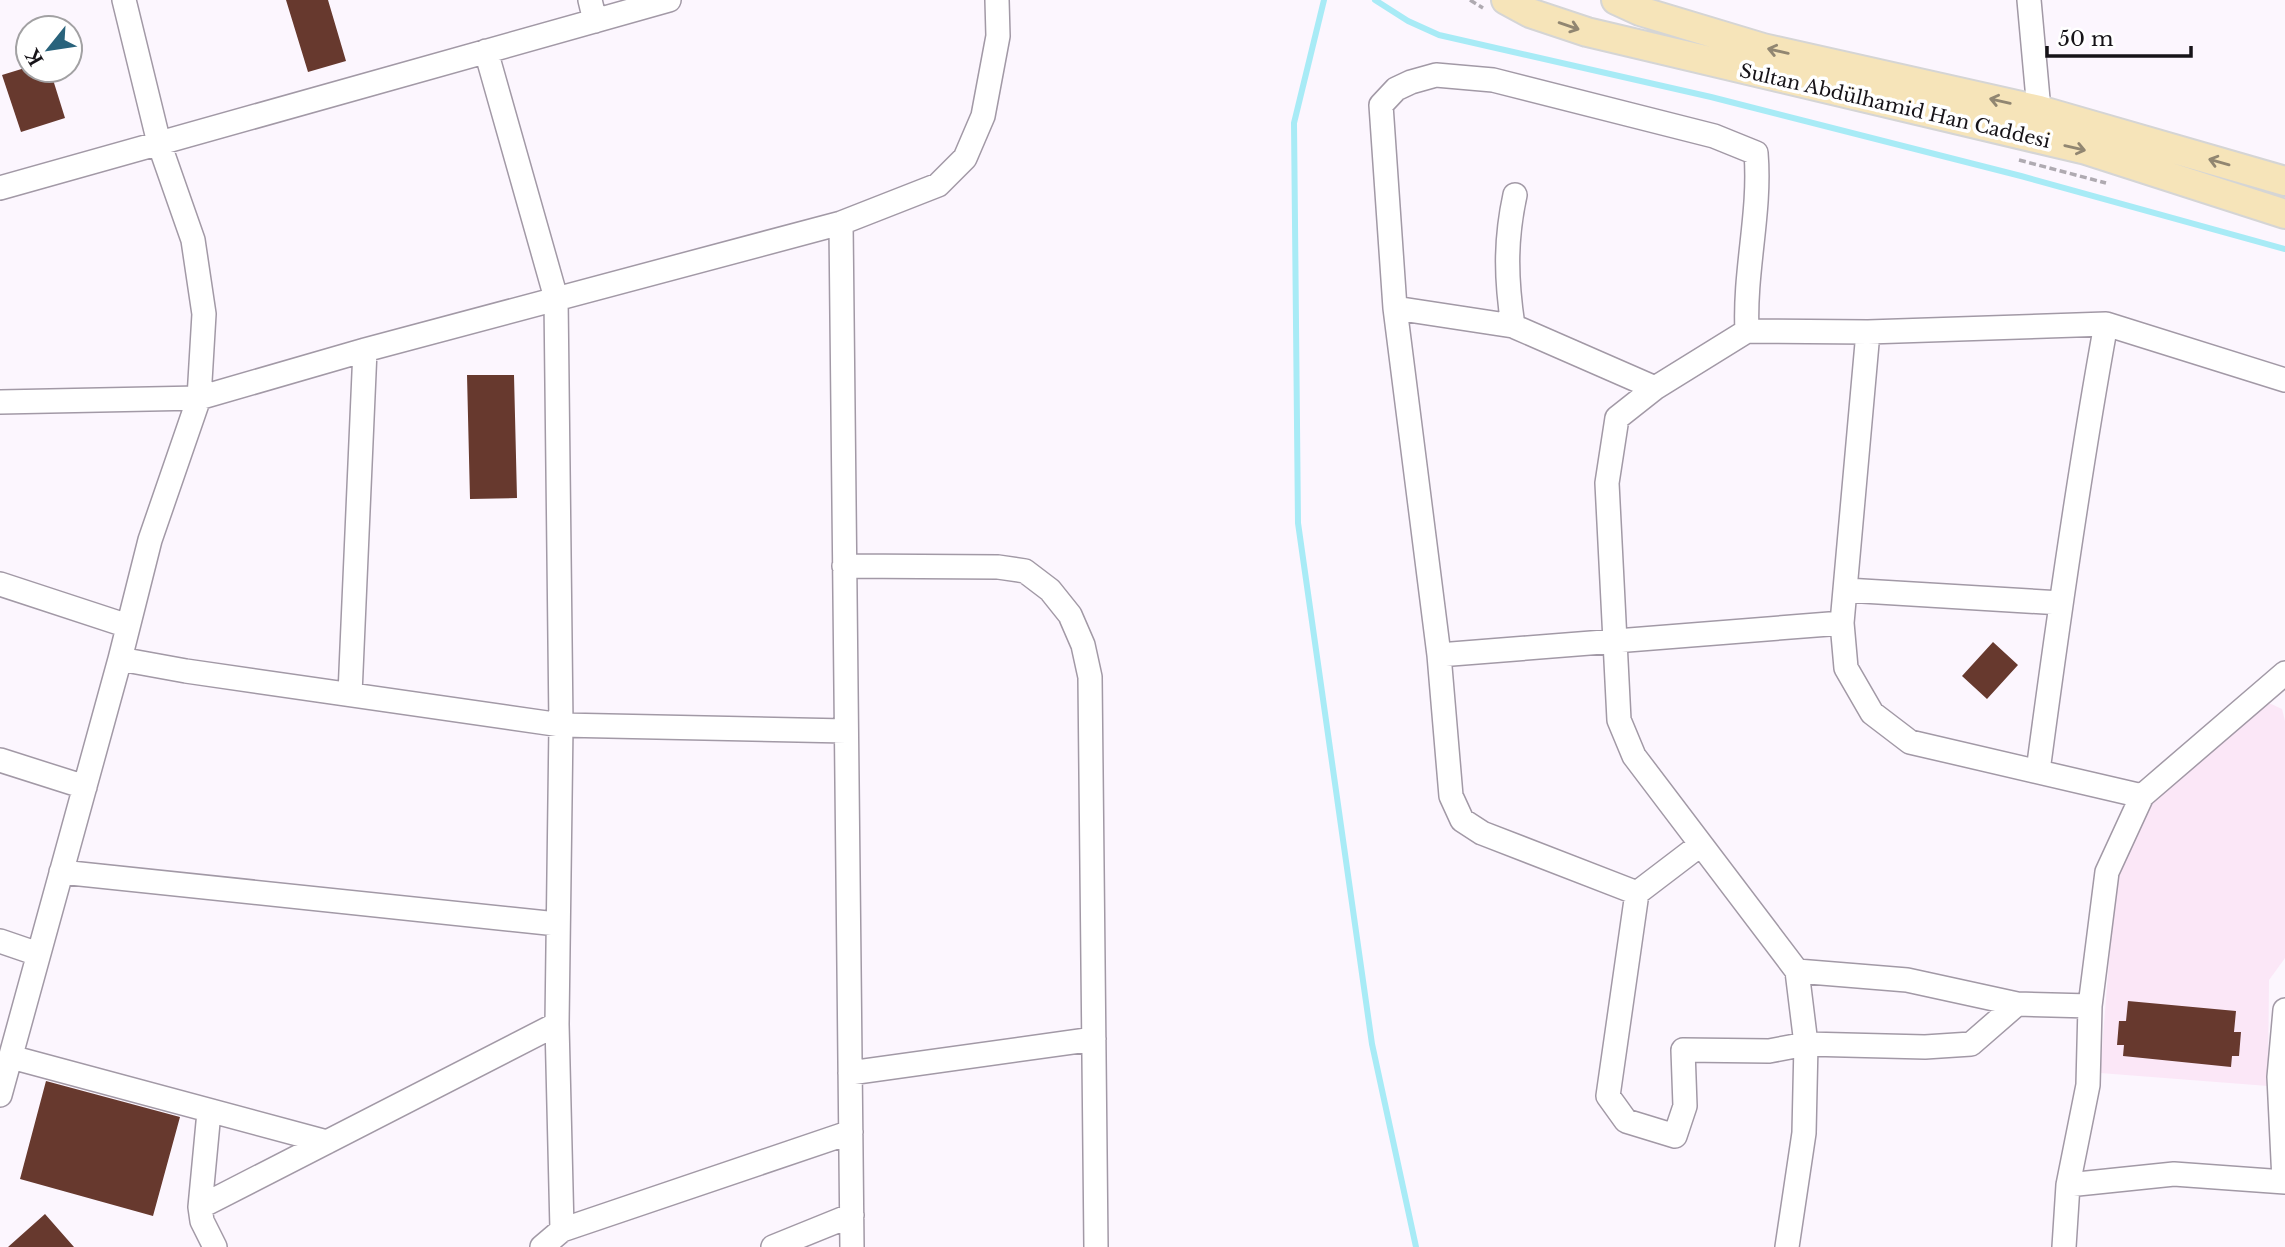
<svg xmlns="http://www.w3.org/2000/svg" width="2285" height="1247" viewBox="0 0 2285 1247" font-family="'Libre Baskerville',serif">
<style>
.education{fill:#fbe7f7}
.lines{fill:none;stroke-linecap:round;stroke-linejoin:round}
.stream{stroke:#a8ebf6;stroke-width:6}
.building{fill:#67392e}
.minor-casing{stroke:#a299a6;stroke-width:26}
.major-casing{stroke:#d5d5d5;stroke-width:32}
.path{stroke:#afaab1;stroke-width:3.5;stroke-dasharray:7 3.5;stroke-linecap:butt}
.minor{stroke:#fff;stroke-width:23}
.major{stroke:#f6e4b9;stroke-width:28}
.oneway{stroke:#918671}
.labels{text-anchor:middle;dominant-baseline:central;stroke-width:7;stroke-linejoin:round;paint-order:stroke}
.street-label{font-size:19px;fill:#161318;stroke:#fff}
</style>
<rect width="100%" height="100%" fill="#fcf6fe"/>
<path class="education" d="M2269,703l13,6 3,12v237l-16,22 -1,106 -168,-13 16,-198 26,-64z"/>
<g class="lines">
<path class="stream" d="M1324,0l-30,123 4,400 74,521 44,203
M1375,0l33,21 31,14 272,62 310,79 264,73"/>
</g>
<path class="building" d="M286,0h42l18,61 -38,11z
M28,67v3h22l15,48 -44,14 -19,-57z
M467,375h47l3,123 -47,1z
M1993,642l25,23 -31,34 -25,-23z
M2128,1001l108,10 -2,21h7l-2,24h-7l-1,11 -108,-11 1,-11h-7l2,-24h7z
M46,1081l134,36 -27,99 -133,-37z
M45,1214l29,33h-66z"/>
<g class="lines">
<defs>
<path id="minor" d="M590,0l5,21
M2029,0l10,110
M486,51l70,247 5,427 -4,299 5,206
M0,188l669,-188
M841,223l11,1024
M1395,308l118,18 142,62
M1513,326c-7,-47 -8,-85 2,-131
M1868,332l-26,291 4,45 26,45 38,29 232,54
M0,402l199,-4 166,-48 476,-127 97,-38 27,-27 18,-42 15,-80 -1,-36
M844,566l154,1 27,4 25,19 20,25 13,30 7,32 6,570
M0,584l128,42
M1846,590l215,13
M1439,655l403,-32
M120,659l66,12 375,54 285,6
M350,694l15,-344
M0,760l85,27
M2038,771c20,-150 41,-299 68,-447
M1700,845l-63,48 -29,203 18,25 49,15 10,-30 -2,-56 86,1 37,-7 119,3 46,-3 46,-40
M61,872l496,52
M1637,893l-155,-60 -20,-13 -11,-24 -12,-141 -44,-347 -14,-203 15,-16 15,-7 25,-7 57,5 221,56 42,17c5,59 -12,118 -9,178
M0,941l38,13
M1797,971l110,9 110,24 73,2
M11,1057l316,85
M850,1073l244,-34
M0,1095l120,-436 30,-119 49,-142 5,-84 -11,-74 -34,-97 -35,-143
M209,1112l-9,95 2,14 13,26
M2284,1181l-5,-104 6,-67
M2068,1185l106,-11 111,8
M200,1207l357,-183
M542,1247l20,-17 289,-98
M773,1247l79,-32
M1787,1247l17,-114 2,-89 -9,-73 -163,-215 -15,-36 -12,-237 10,-65 38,-30 92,-57 121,1 238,-8 179,56
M2064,1247l4,-62 20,-100 2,-79 17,-134 35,-76 143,-123"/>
<path id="major" d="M1506,0l24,13 57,19 499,118 199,64
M1616,0l24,11 123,37 276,62 246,71"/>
</defs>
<use href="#minor" class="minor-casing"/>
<use href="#major" class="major-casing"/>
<path class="path" d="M1470,0l13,8
M2019,160l87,23"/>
<use href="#minor" class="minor"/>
<use href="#major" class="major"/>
</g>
<defs><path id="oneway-shaft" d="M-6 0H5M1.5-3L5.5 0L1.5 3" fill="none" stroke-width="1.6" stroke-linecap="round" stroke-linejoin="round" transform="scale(1.75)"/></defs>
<g class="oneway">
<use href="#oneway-shaft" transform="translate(1569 26) rotate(19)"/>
<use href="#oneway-shaft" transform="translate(1778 51) rotate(-167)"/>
<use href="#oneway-shaft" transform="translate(2000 101) rotate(-167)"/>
<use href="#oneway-shaft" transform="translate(2075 148) rotate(13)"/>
<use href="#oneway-shaft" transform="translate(2219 162) rotate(-164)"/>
</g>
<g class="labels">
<g class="street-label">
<text transform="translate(1895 106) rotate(13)">Sultan Abdülhamid Han Caddesi</text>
</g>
</g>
<g transform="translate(49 49) rotate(240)"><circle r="33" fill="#ffffff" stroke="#a2a1a3" stroke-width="2"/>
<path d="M0-5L12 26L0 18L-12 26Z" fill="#29637c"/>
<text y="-10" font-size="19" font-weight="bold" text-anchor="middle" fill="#161318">K</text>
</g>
<path d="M2047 46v10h144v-10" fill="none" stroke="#161318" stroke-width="3.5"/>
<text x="2058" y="46" font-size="21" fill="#161318" stroke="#ffffff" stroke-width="5" paint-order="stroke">50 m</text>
</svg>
